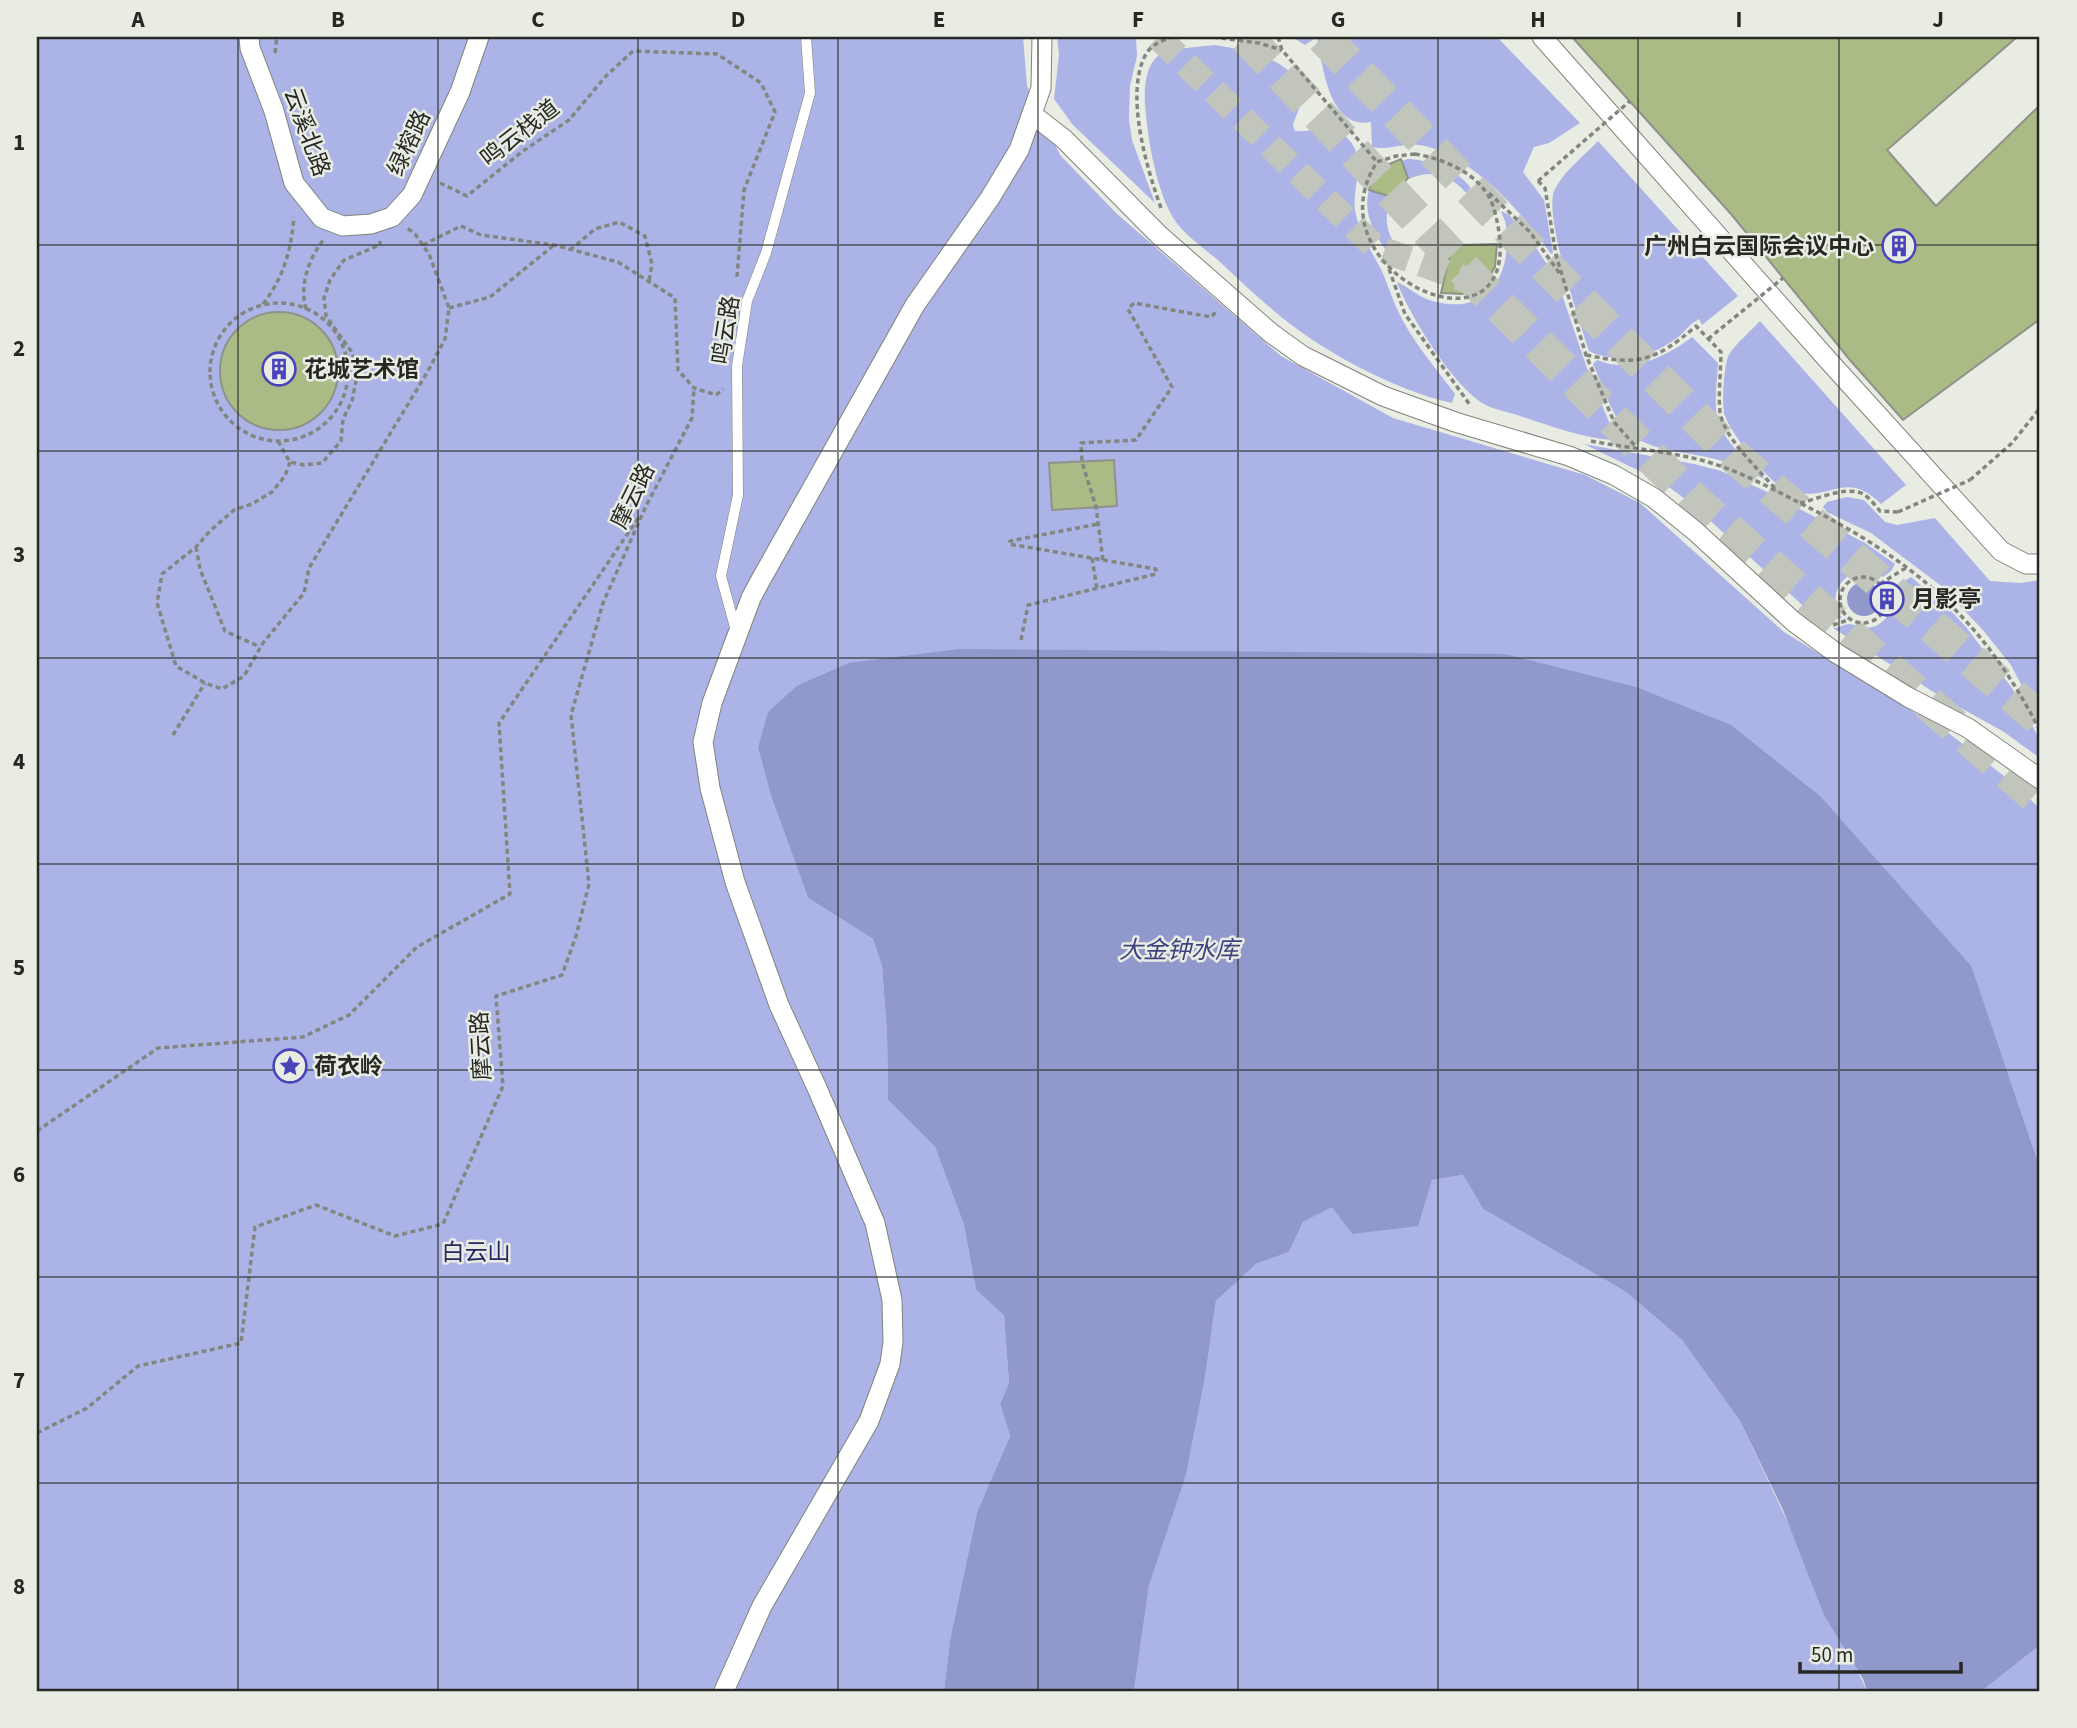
<svg xmlns="http://www.w3.org/2000/svg" width="2077" height="1728" viewBox="0 0 2077 1728" font-family="'Source Sans 3','Noto Sans SC',sans-serif">
<style>
.forest{fill:#acb3e7}
.water{fill:#9198cb}
.building{fill:#aabb86;stroke:#90928a;stroke-width:2}
.lines{fill:none;stroke-linecap:round;stroke-linejoin:round}
.secondary-tunnel{stroke:#c1c5bc;stroke-width:26;stroke-dasharray:26 13;stroke-linecap:butt}
.highway-tunnel{stroke:#c1c5bc;stroke-width:35;stroke-dasharray:35 18;stroke-linecap:butt}
.lane-casing{stroke:#81847b;stroke-width:11}
.street-casing{stroke:#81847b;stroke-width:21}
.path{stroke:#83867f;stroke-width:3.5;stroke-dasharray:5 3.5;stroke-linecap:butt}
.lane{stroke:#fff;stroke-width:10}
.street{stroke:#fff;stroke-width:19}
.path-bridge{stroke:#83867f;stroke-width:3.5;stroke-dasharray:5 3.5;stroke-linecap:butt}
.grid{fill:none;stroke:#272824;stroke-width:2;stroke-opacity:0.55}
.labels{text-anchor:middle;dominant-baseline:central;stroke-width:5;stroke-linejoin:round;paint-order:stroke}
.street-label{font-size:23px;fill:#272824;stroke:#e8ece2}
.poi-label{font-size:23px;font-weight:bold;fill:#272824;stroke:#e8ece2;text-anchor:start}
.park-label{font-size:23px;fill:#262662;stroke:#e8ece2}
.water-label{font-size:24px;font-style:italic;fill:#3f4281;stroke:#e8ece2}
.neatline{fill:none;stroke:#272824;stroke-width:2.5}
.grid-label{font-size:23px;text-anchor:middle;font-weight:bold;fill:#272824}
</style>
<rect width="100%" height="100%" fill="#e8ece2"/>
<path class="forest" d="M37,37h986l4,49 33,69 56,58 165,143 112,62 192,57 55,28 144,129 167,103 66,51 23,23v359l-68,-201 -467,-313h-227l-430,9 -50,22 -40,63 13,48 37,102 65,41 9,27 5,68 1,66 47,47 29,78 12,65 28,24 5,69 -9,21 10,32 -33,76 -27,128 -6,51h-907z
M1057,37h79l1,19 -7,30 -1,34 3,20 23,63 -82,-78 -19,-26 5,-44z
M1292,37h205l83,86 -31,20 -15,4 -11,25 21,28 9,53 -2,1c-28,-41 -80,-100 -131,-109 -16,-3 -32,6 -48,2l-1,-25c-42,8 -48,-55 -54,-85l-12,8z
M1214,45c32,5 79,13 90,49l-11,31 2,6c20,2 37,-11 55,10 16,19 2,48 5,69 4,22 15,39 26,59 6,13 10,27 16,40 14,31 38,58 58,85l-3,9c-58,-13 -133,-53 -178,-92 -19,-16 -37,-33 -55,-50 -14,-12 -33,-25 -43,-39 -19,-26 -29,-86 -31,-118 -1,-20 1,-46 23,-54z
M1598,141l140,155 -36,29 -3,-6c-10,5 -12,11 -21,18 -25,20 -60,28 -89,14 -9,-29 -47,-139 -34,-162 9,-18 29,-33 43,-48z
M1408,159c23,1 48,10 63,29l-5,5c-16,-19 -35,-24 -57,-14l-7,-18z
M1369,190l23,7c-10,23 -5,37 9,57l-8,6c-16,-21 -31,-43 -24,-70z
M1501,211l8,4 24,28 24,37 31,91 24,58 1,11c-33,-2 -67,-16 -99,-26 -10,-3 -22,-5 -30,-10 -30,-17 -75,-89 -87,-122 15,7 24,18 44,21 42,8 65,-20 66,-60 0,-6 0,-15 -2,-22 -1,-3 -3,-6 -4,-10z
M1760,321l146,164 -25,19c-36,-36 -51,-1 -89,-13 -5,-2 -12,-4 -15,-7 -15,-11 -46,-51 -52,-68 -4,-11 -1,-48 3,-59 4,-10 24,-27 32,-36z
M1692,337l26,26c-1,18 -4,38 -1,55 6,24 32,44 48,61 -13,-5 -26,-12 -40,-17 -33,-12 -76,-7 -101,-34 -13,-15 -23,-46 -31,-64l4,-4c33,14 69,-3 95,-23z
M1584,444l110,20 27,7 44,20 100,52 30,21 -4,7 -8,6c-28,-20 -62,13 -41,41l-17,2 -13,-6 -120,-110 -30,-22z
M1847,497l17,3 21,22 12,3 38,-7 55,63 30,2 20,-3v141l-29,-56 -29,-36 -42,-44 -69,-52 -44,-21 -4,-5 4,-5z
M1911,577l37,31 18,19 46,61 28,52v18l-36,-26 -61,-34 -110,-70c6,0 12,-4 16,-4 5,0 11,4 16,4 21,0 31,-21 27,-39z
M1463,1175l20,34 143,83 56,48 58,81 127,270h-733l15,-105 37,-112 19,-96 11,-77 40,-37 33,-12 14,-30 29,-16 20,28 79,-54z
M2040,1645v46h-58z"/>
<path class="water" d="M1847 599a17 17 0 1 1 34 0a17 17 0 1 1-34 0Z
M959,649l546,5 131,33 95,38 90,72 151,170 68,201v477l-58,46h-115l-4,-12 -39,-64 -41,-105 -43,-89 -58,-81 -56,-48 -143,-83 -20,-34 -31,5 -14,46 -66,8 -20,-27 -29,15 -14,30 -33,12 -40,37 -11,77 -19,97 -37,111 -15,105h-190l6,-51 27,-128 33,-76 -10,-32 9,-21 -5,-68 -28,-25 -12,-65 -29,-78 -47,-47 -1,-66 -5,-68 -9,-27 -65,-41 -37,-102 -13,-48 10,-36 30,-27 50,-22z"/>
<path class="building" d="M1572,37h445l-130,113 49,56 104,-101v214l-137,101 -53,-60 -119,-146z
M1401,159l7,19 -16,19 -23,-7 3,-9 10,-14z
M1497,244l-2,23 -10,17 -22,10 -22,-1 10,-43 9,-5z
M220 371a59 59 0 1 1 118 0a59 59 0 1 1-118 0Z
M1114,460l3,46 -65,4 -3,-47z"/>
<g class="lines">
<path class="secondary-tunnel" d="M1158,37l217,210 103,37"/>
<path class="highway-tunnel" d="M1246,37l232,247 219,219 343,297
M1323,37l194,200 218,220 305,262"/>
<defs>
<path id="lane" d="M736,631l-15,-55 17,-81 -1,-129 10,-65 19,-48 44,-160 -4,-56"/>
<path id="street" d="M249,37l1,11 24,63 20,72 28,35 21,8 28,-2 21,-7 20,-22 48,-103 19,-55
M1542,37l285,322 174,192 25,13h14
M1032,114l32,25 95,96 112,98 32,23 80,40 72,26 114,34 45,19 40,23 41,33 99,91 42,31 72,44 60,31 72,51
M724,1691l38,-85 107,-185 21,-57 3,-22 -1,-42 -17,-77 -58,-135 -38,-83 -44,-123 -25,-94 -7,-46 9,-39 39,-105 8,-15 156,-278 75,-107 29,-48 22,-62 1,-51"/>
</defs>
<use href="#lane" class="lane-casing"/>
<use href="#street" class="street-casing"/>
<path class="path" d="M1213,37l46,6 23,7
M1278,37l4,13 95,112
M275,53l2,-16
M1415,154c31,5 70,22 79,55 47,168 -191,68 -117,-47l19,-6z
M1538,181l7,7 11,67 30,100 28,67 23,26
M440,183l27,13 56,-45 46,-31 37,-44 27,-25 84,3 44,29 14,29 -31,78 -7,86 1,4
M1489,193l41,39 30,42
M1161,208c-14,-39 -37,-115 -15,-154 6,-10 16,-13 26,-17
M423,245l38,-19 20,9 73,10 64,17 57,36 3,72 16,18 22,7 7,-6
M570,250l25,-21 24,-7 26,14 7,28 -3,18
M1389,269l16,45 65,91
M210 372a69 69 0 1 1 138 0a69 69 0 1 1-138 0Z
M263,304c21,-27 28,-54 31,-87
M449,308l41,-11 63,-51
M306,309c-7,-24 3,-51 18,-70
M1586,355c52,11 70,6 110,-29l25,26c0,19 -3,41 -1,60 4,27 40,58 57,79
M278,441l12,21 14,3 18,-2 19,-22 2,-22 9,-18 4,-20v-17l-5,-13 -25,-35 -2,-18 6,-18 14,-20 36,-15v-4
M1591,441c36,7 74,10 110,19 34,9 66,26 97,42 113,57 184,114 242,229
M290,462l-5,14 -13,16 -20,12 -18,6 -24,21 -14,16 -34,27 -5,29 19,63 29,17 17,6 22,-13 19,-33 41,-50 5,-25 119,-197 17,-32 4,-31 -20,-54 -14,-20 -8,-6
M1970,480l42,-37 28,-35
M1800,503c17,-4 41,-15 58,-11 9,2 16,12 22,19l18,1
M196,547l4,22 25,62 35,16
M1092,558l5,31
M1103,560l-7,-53 -14,-45 -1,-19 55,-3 36,-53 -44,-78 6,-6 77,14 5,-5
M1840 600a23 23 0 1 1 46 0a23 23 0 1 1-46 0Z
M1880,584l27,-17
M1833,625l18,-6
M1021,640l7,-35 128,-31v-5l-147,-25 1,-3 88,-17
M173,735l32,-52
M37,1131l121,-83 145,-11 46,-22 68,-68 93,-53 -11,-171 140,-206
M37,1433l50,-25 51,-42 103,-23 14,-116 61,-22 79,31 48,-12 60,-138 -7,-90 66,-21 14,-39 13,-52 -18,-169 32,-112 43,-97 46,-88 2,-30"/>
<use href="#lane" class="lane"/>
<use href="#street" class="street"/>
<path class="path-bridge" d="M1538,181l92,-80
M1708,339l75,-61
M1898,512l72,-32"/>
</g>
<path class="grid" d="M238,37v1654M438,37v1654M638,37v1654M838,37v1654M1038,37v1654M1238,37v1654M1438,37v1654M1638,37v1654M1839,37v1654M37,245h2003M37,451h2003M37,658h2003M37,864h2003M37,1070h2003M37,1277h2003M37,1483h2003"/>
<defs>
<symbol id="building-ring" viewBox="-11 -11 22 22"><circle r="9.5" fill="#e8ece2" stroke="#4944ba" stroke-width="1.5"/><path d="M-4-6H4V6H1V3H-1V6H-4ZM-2.5-4.3h1.7v1.8h-1.7ZM.8-4.3h1.7v1.8H.8ZM-2.5-1h1.7V.8h-1.7ZM.8-1h1.7V.8H.8Z" fill="#4944ba"/></symbol>
<symbol id="sight-ring" viewBox="-11 -11 22 22"><circle r="9.5" fill="#e8ece2" stroke="#4944ba" stroke-width="1.5"/><path d="M0-6L1.8-2.2L6-1.7L2.9 1.2L3.7 5.4L0 3.3L-3.7 5.4L-2.9 1.2L-6-1.7L-1.8-2.2Z" fill="#4944ba"/></symbol>
</defs>
<g fill-rule="evenodd">
<use href="#building-ring" x="1880" y="227" width="38" height="38"/>
<use href="#building-ring" x="260" y="350" width="38" height="38"/>
<use href="#building-ring" x="1868" y="580" width="38" height="38"/>
<use href="#sight-ring" x="271" y="1047" width="38" height="38"/>
</g>
<g class="labels">
<g class="street-label">
<text transform="translate(307 132) rotate(70)">云溪北路</text>
<text transform="translate(520 133) rotate(-38)">鸣云栈道</text>
<text transform="translate(409 143) rotate(-65)">绿榕路</text>
<text transform="translate(726 330) rotate(-81)">鸣云路</text>
<text transform="translate(633 496) rotate(-64)">摩云路</text>
<text transform="translate(481 1046) rotate(-93)">摩云路</text>
</g>
<g class="poi-label">
<text x="1874" y="246" text-anchor="end">广州白云国际会议中心</text>
<text x="304" y="369">花城艺术馆</text>
<text x="1912" y="599">月影亭</text>
<text x="314" y="1066">荷衣岭</text>
</g>
<g class="park-label">
<text x="476" y="1252">白云山</text>
</g>
<g class="water-label">
<text x="1179" y="950">大金钟水库</text>
</g>
</g>
<rect width="2077" height="1728" fill="none" stroke="#e8ece2" stroke-width="77"/>
<path d="M1800 1662v10h161v-10" fill="none" stroke="#272824" stroke-width="3.5"/>
<text x="1811" y="1662" font-size="21" fill="#272824" stroke="#e8ece2" stroke-width="5" paint-order="stroke">50 m</text>
<rect x="38" y="38" width="2000" height="1652" class="neatline"/>
<g class="grid-label">
<text x="138" y="27">A</text>
<text x="338" y="27">B</text>
<text x="538" y="27">C</text>
<text x="738" y="27">D</text>
<text x="939" y="27">E</text>
<text x="1138" y="27">F</text>
<text x="1338" y="27">G</text>
<text x="1538" y="27">H</text>
<text x="1739" y="27">I</text>
<text x="1938" y="27">J</text>
<text x="19" y="150">1</text>
<text x="19" y="356">2</text>
<text x="19" y="562">3</text>
<text x="19" y="769">4</text>
<text x="19" y="975">5</text>
<text x="19" y="1182">6</text>
<text x="19" y="1388">7</text>
<text x="19" y="1594">8</text>
</g>
</svg>
